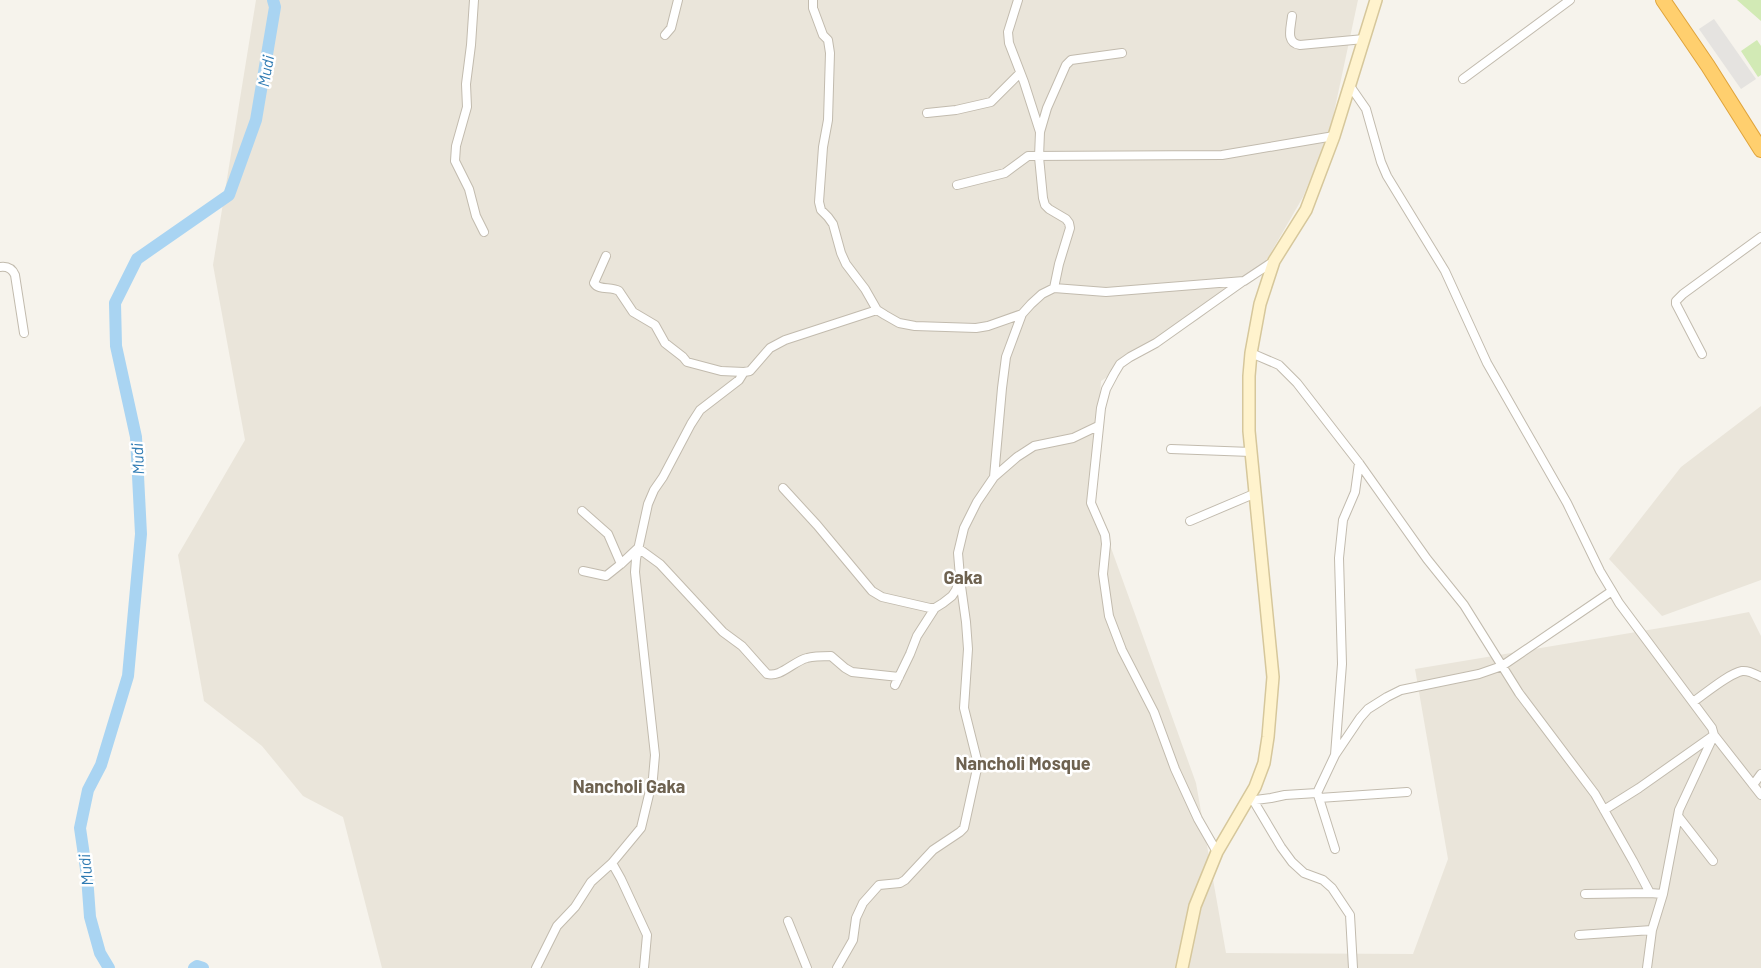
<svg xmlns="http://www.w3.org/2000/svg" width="1761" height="968" viewBox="0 0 1761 968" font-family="Barlow,sans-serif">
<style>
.residential{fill:#eae5da}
.grass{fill:#d2eab5}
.parking{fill:#e5e3e0}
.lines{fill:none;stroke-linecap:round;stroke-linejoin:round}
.river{stroke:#a9d4f2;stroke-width:12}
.street-casing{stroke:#c2bbae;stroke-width:10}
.secondary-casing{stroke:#d6c79b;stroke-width:14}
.highway-casing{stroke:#e0a43c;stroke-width:16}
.street{stroke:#fff;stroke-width:8}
.secondary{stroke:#fff3cd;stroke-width:11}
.highway{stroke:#ffcf6e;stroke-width:14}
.labels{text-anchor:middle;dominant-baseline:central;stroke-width:5;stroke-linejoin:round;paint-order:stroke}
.water-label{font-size:16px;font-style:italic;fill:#2e7ab2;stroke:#fff}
.quarter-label{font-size:18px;font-weight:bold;fill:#6e6250;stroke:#fff}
</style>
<rect width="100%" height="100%" fill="#f6f3ec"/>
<path class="residential" d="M256,0h1102l-28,131 -27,66 -41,71 -63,51 -98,62 -8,117 103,285 30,170 187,1 35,-95 -33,-190 293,-49 41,-8 12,24v332h-1379l-39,-151 -40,-21 -41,-50 -58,-45 -26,-146 67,-115 -32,-175z
M1761,406v174l-99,36 -53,-57 72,-92z"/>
<path class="grass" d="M1737,0h24v21z
M1757,40l4,6v29l-3,2 -17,-26z"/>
<path class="parking" d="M1714,19l42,60 -15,10 -42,-60z"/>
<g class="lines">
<path class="river" d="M109,968l-9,-15 -10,-36 -3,-41 -7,-48 8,-38 13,-25 27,-89 13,-142 -5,-97 -20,-91 -1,-43 22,-44 92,-64 27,-75 19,-113 -2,-7
M194,968l3,-2 6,2"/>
<defs>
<path id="street" d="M474,0l-3,45 -5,39 1,23 -11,39 -1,15 14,28 7,27 8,16
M813,0v8l10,27 5,5 2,13 -2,67 -5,27 -4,55 2,8 7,7 5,7 8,29 5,11 19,25 12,21 8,5 14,8 16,3 61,2 12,-2 34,-12
M1018,0l-10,32 1,11 15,39 16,50
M1292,16c-1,11 -7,27 8,29l64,-6
M665,35l6,-7 7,-28
M1463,79l107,-79
M1350,86l16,23 15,53 6,14 58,95 42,92 80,140 33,68 12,20 7,12 93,125 2,7 -35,75 -16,84 -11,36 -5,38
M927,113l29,-3 35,-8 29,-29
M957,185l48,-12 23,-17 194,-1 112,-19
M606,256l-12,27c5,8 17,3 25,8l14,21 22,13 10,18 18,14 4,5 34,9 23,1
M0,267c7,-1 12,1 15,8l9,58
M1054,288l5,-24 11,-36 -1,-5 -3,-4 -17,-10 -4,-4 -2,-7 -4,-41 1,-25 7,-24 19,-43 5,-5 51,-7
M1251,353l28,12 18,18 62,80 68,96 37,46 55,88 76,101 38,67 17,32
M1702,354l-26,-50v-3l7,-7 78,-57
M1171,449l80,3
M994,477l23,-20 17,-11 39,-8 25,-12
M783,488l34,37 55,66 10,6 48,11h5l8,-5 9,-7 4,-6 4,-13 -2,-24 6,-25 13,-26 17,-25 8,-89 4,-31 16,-43 9,-10 11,-10 12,-6 52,4 138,-11 30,-20
M582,511l26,23 13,30 17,-16 22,16 63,68 19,14 25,28c13,4 27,-13 40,-16 7,-2 16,-2 24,-2l14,12 7,4 47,5
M1190,521l66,-28
M583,571l23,5 15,-12
M895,685l15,-31 7,-18 18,-28
M1693,702c13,-9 35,-28 49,-31 7,-1 13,3 19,6
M1335,755l7,-91 -3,-106 4,-38 12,-28 4,-29
M1753,785l8,-11
M1318,795l17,54
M1319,798l88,-6
M1253,800l28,47 11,15 12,11 19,7 9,8 18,27 3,53
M1248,801l23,-3 14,-3 32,-2 18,-38 25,-37 8,-9 19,-12 14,-7 78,-16 23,-8 110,-75
M1604,810l35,-22 75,-53 47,60
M1678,816l35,45
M1217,852l-19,-33 -23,-50 -21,-57 -32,-62 -13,-34 -6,-42 3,-30 -1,-9 -14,-32 10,-95 5,-19 8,-15 6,-10 10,-7 26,-14 86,-61
M612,863l9,16 26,56 -3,33
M1585,894l65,-1 13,1
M788,921l19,47
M1579,935l73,-5
M536,968l21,-42 18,-19 16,-25 21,-19 29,-35 12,-50 2,-23 -20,-183 1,-13 12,-55 6,-14 9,-13 28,-53 9,-14 39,-30 5,-8 6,-1 20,-23 15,-8 92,-30
M837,968l16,-28 3,-22 7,-15 16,-18 21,-2 5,-3 28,-30 27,-18 4,-4 14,-64 -14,-56 4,-59 -2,-27 -6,-43"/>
<path id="secondary" d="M1182,968l13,-62 22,-54 38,-65 9,-24 4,-26 5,-60 -24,-246v-55l2,-23 9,-49 14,-43 32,-51 28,-74 42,-136"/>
<path id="highway" d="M1663,0l45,66 53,84"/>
</defs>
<use href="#street" class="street-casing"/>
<use href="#secondary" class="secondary-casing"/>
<use href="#highway" class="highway-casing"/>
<use href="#street" class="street"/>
<use href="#secondary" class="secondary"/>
<use href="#highway" class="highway"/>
</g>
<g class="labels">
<g class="water-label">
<text transform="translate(265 71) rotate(-80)">Mudi</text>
<text transform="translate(137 459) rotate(-93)">Mudi</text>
<text transform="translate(85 870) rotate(-96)">Mudi</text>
</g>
<g class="quarter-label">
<text x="963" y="577">Gaka</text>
<text x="1023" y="763">Nancholi Mosque</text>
<text x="629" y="786">Nancholi Gaka</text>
</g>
</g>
</svg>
